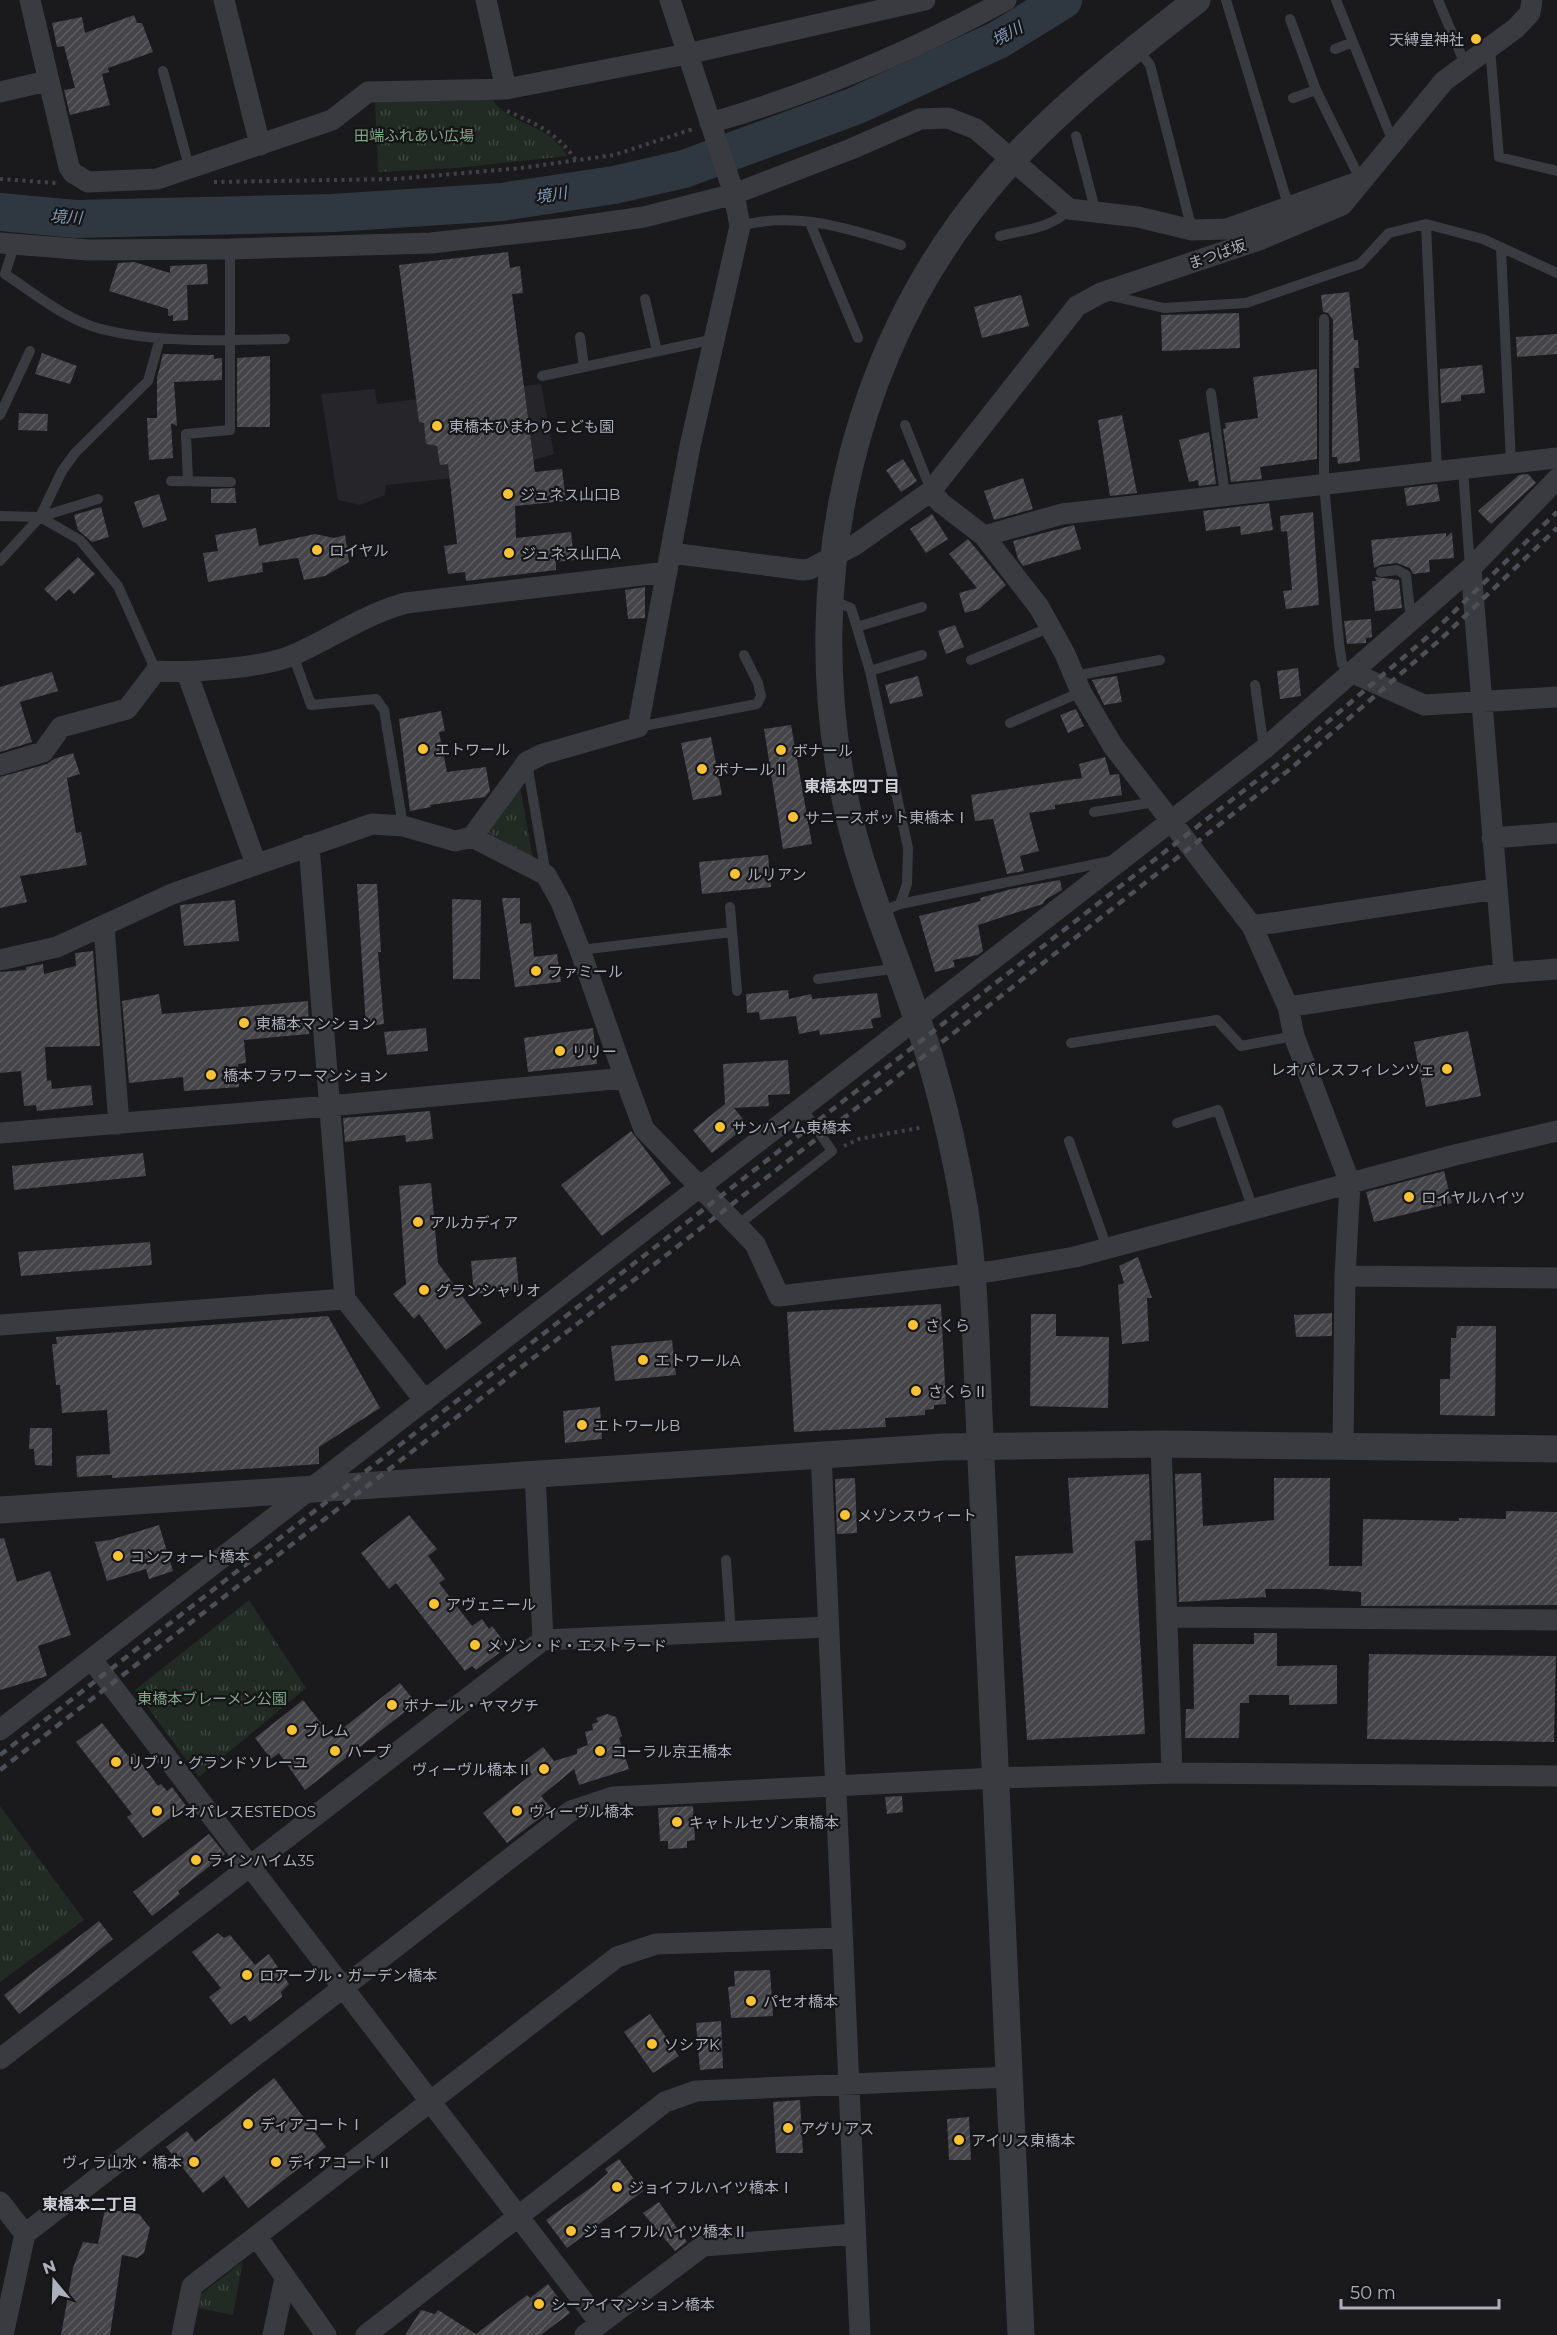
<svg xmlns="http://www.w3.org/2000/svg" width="1557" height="2335" viewBox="0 0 1557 2335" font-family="Montserrat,'Noto Sans JP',sans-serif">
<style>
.built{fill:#262529}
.park{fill:url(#park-tufts)}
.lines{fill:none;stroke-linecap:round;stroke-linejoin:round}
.river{stroke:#2f3841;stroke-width:38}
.building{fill:url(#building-hatch)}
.path{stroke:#404248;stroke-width:4;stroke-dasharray:3 4.5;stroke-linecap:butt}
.service{stroke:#3a3b41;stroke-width:10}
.minor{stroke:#3a3b41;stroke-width:21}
.tertiary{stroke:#3a3b41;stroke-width:27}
.rail{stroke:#4d4f56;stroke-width:4.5;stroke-dasharray:8 6;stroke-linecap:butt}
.poi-dot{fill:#f8c235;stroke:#151417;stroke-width:2}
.labels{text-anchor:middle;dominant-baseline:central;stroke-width:4.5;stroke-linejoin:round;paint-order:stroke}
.poi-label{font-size:15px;fill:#acb0bc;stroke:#151417;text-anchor:start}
.park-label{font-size:15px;fill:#82a787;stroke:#151417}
.street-label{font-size:15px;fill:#acb0bc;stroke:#151417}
.water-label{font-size:16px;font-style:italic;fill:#829bb7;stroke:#151417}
.neighbourhood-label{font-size:16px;font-weight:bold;fill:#cdcfd8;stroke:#151417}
</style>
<defs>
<pattern id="park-tufts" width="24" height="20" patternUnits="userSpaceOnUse" patternTransform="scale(1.5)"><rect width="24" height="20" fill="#212a23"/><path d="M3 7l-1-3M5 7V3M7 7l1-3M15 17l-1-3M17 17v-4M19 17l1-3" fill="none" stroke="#3f4641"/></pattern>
<pattern id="building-hatch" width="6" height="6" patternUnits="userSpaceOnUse" patternTransform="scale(1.5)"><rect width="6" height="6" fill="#444449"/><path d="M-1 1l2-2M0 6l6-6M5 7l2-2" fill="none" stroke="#5c5c61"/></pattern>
</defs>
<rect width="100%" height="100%" fill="#1a191c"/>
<path class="built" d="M541,384l13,70 -70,21 -98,10 -1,10 -25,10 -22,-5 -17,-106 54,-5 2,15z"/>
<path class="park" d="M492,99c19,28 57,23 75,57l-111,12 -78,4 -3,-72z
M520,787l13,71 -46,-26z
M249,1600l57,88 -107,89 -64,-87z
M0,1806l84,114 -84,62z
M243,2261l-10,54 -35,-7 2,-13z"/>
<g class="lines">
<path class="river" d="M0,212l75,7 257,-6 170,-11 112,-17 70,-16 171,-63 143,-66 65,-40"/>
</g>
<path class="building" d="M134,15l3,8h5l11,29 -45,16 1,4 -7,2 8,31 -40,10 -6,-25 11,-2 -11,-42 -7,1 -5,-24 30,-6 3,16z
M508,252l2,16 10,-2 3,27 -11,1 23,178 27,-3 4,32 -51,5 1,32 55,-6 3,28 -18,2v8l-90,11 -1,-9 -17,2 -4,-28 13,-2 -9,-80 -8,1 -3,-19 -11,-2 -2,-21 -5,-1 -20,-157z
M134,262l36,11v-7l37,-2 1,20 -21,1 1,35 -15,1v-6l-5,1v-7l-59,-18 9,-28z
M1349,292l5,48h4l1,28h-5l6,93 -22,3 -1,-7h-5l1,-137 -5,-7 -5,-1 -2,-17z
M1021,295l8,31 -47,12 -8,-31z
M1239,313l1,35 -78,3 -1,-36z
M1557,334v20l-40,3 -1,-20z
M42,353l35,13 -7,18 -35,-10z
M163,354l51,1v4l8,-1v22l-48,2 3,44 -6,-3 2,35 -24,2 -2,-42h10v-40z
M270,356v71h-33v-69z
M1482,365l3,28 -24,2v6l-20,2 -1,-34z
M1317,369v90l-57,8 2,12 -31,3 -8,-53 3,-1 -1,-5 33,-5 -5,-41z
M19,413l29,1 -1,17 -29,-1z
M1122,415l15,78 -27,3 -12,-76z
M1209,432l7,52 -17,2 -1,-6 -9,2 -10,-42z
M903,459l14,22 -16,11 -15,-22z
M1528,474l8,9 -45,41 -13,-13 41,-36z
M1023,478l10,31 -39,11 -10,-29z
M1437,484l3,17 -33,5 -3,-18z
M235,488l1,15h-25v-14z
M159,494l8,26 -24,8 -9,-26z
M1269,503l4,27 -32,5 -1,-9 -34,5 -3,-20z
M101,507l8,30 -17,5 -14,-12 -4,-15z
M1313,512l6,93 -33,4 -3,-18 9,-1 -5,-59 -6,1 -1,-16z
M932,514l16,25 -22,14 -16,-24z
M1074,525l7,24 -58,17 -5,-7 -5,-18z
M256,528l3,18 56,-12 19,4 11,-3 4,27 -24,14 -21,4 -6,-22 -36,5 1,9 -55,10 -5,-29 15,-2 -3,-16z
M1452,532l2,26 -25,2 1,12 -17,2 -3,-6 -13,-5 -17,2 -6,3 -3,-28 75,-7v4z
M968,539l38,46 -27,24 -14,4 -6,-20 18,-5 -28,-34z
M78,557l17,17 -21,20 -5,-5 -13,12 -12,-12z
M1375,577l24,3 3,28 -27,3 -3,-30h4z
M645,587v31l-17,1 -3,-29z
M1371,619l1,18 -6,1v5l-19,1 -3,-23z
M955,625l9,22 -18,7 -8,-23z
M1298,668l3,28 -21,3 -3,-28z
M52,672l6,19 -38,11 12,40 -32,10v-65z
M918,676l5,20 -33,8 -5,-19z
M1117,676l5,26 -18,3 -12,-25z
M1076,709l8,17 -16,7 -8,-18z
M441,711l4,20 -6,1 8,40 39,-5 4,24 -5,6 -55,8 1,2 -21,4 -11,-92z
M791,725l21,119 -29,5 -19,-120z
M711,737l11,58 -29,5 -12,-57z
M73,753l7,21 -13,4 9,55 5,-1 6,33 -67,11 7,26 -27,6v-131l47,-13 7,-5z
M1105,757l5,18 9,-1 3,21 -67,10v4l-26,4 10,38 -19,5 4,15 -17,3 -14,-55 -18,2 -4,-26 111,-17 -3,-14z
M768,855l3,32 -69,7 -3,-32z
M1060,880l2,10 -17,10 -2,4 -65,21 5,26 -5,4 -25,5 2,7 -20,5 -16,-56 62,-15 -1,-3 31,-9z
M357,884h20l4,68h-3l6,72 -18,2z
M502,898h18v26l11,-1 3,34 23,-3 4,28 -46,5z
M452,899l29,1 -1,79h-27z
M235,900l4,41 -55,5 -4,-41z
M93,951l7,95 -55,1 2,34 4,-1 1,9 39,-4 2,20 -56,6 -1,-6 -12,1 -3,-35 -21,2v-101l26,-2v-3l17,-3 1,10 32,-8 -1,-13z
M788,990l1,9 22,-5 1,5 65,-6 4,24 -10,2 2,9 -53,7 -1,-5 -20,4 -3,-18 -36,4 -1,-8 -12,1 -1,-19z
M159,994l3,20 146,-13 1,33 -65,6 2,23 -8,1 1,23 -55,4 -1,-14 -54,6 -7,-82z
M426,1028l2,23 -41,4 -3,-23z
M593,1028l4,36 -69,8 -4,-34z
M1468,1031l13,65 -55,11 -12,-65z
M788,1060l2,34 -22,1 1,11 -35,2 14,17 -36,28 -19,-23 32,-26 -2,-40z
M430,1111l3,28 -27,3 -1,-7 -60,7 -2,-24z
M631,1131l40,52 -69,53 -41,-51z
M143,1153l3,23 -132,14 -2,-24z
M1444,1171l8,32 -78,19 -8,-30z
M431,1183l7,80 44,60 -36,27 -27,-36 -5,5 -21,-25 13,-10 -7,-98z
M150,1242l2,23 -131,11 -3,-24z
M516,1257l3,33 -45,4 -3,-33z
M1138,1257l14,41h-5l2,43 -27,3 -4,-59 6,-2 -5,-17z
M941,1304l5,100 -12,1v4l-9,1v5l-40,3 1,9 -92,5 -7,-120z
M1332,1313v23l-36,1 -2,-22z
M1031,1314h25v22l53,1 -1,71 -78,-2z
M328,1316l52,92 -61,39v17l-207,14v-3l-35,2 -1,-21 34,-2 -3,-44 -45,3 -2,-28h-4l-4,-41h5l-1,-7z
M1457,1326h39l-1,90 -55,-1v-36h10l1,-41h5z
M672,1340l4,35 -61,6 -4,-35z
M600,1407l2,32 -37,4 -2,-32z
M30,1428h22v38l-17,-1 -1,-16h-5z
M1201,1473l2,53 71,-6v-42h56l-1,88h33l1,-47 96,2v-3l47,1v-8l51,1v93l-196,1v-14l-41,-3h-55l1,8 -87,5 -4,-128z
M1149,1474l2,66 -16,1 10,193 -118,6 -12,-184 58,-3 -5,-75z
M855,1478l2,55 -20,1 -2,-55z
M409,1515l28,34 -9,7 17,23 -6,4 33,43 10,-7 7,10 3,-3 13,17 -6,4 3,4 -26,19 -4,-4 -7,5 -69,-88 -7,6 -28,-36z
M159,1525l14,46 -24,8 -3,-10 -39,12 -12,-39 15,-2z
M4,1538l13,44 33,-11 21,64 -33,11 9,30 -47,14v-151z
M1254,1633h23v33l60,-1v39l-48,1v-10h-40v8h-9l-1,35h-54l1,-29h8l-1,-65h61z
M1369,1654l187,2 -2,86 -187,-3z
M400,1683l16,20 -111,87 -26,-37 -8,6 -16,-21 48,-38 29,37z
M607,1714l9,3 6,19 -3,2 10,31 -50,16 -5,-16 -33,27 11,13 -45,34 -24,-30 49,-39 -10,-11 21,-16 11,14 23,-7v-5l11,-4 -3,-13 8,-2 -1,-6 6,-2 -2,-4z
M102,1723l26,33 6,-3 24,33 3,-2 6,7 5,-4 14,19 -43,32 -16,-21 5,-3 -56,-72z
M902,1796l1,16 -16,2 -2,-17z
M693,1806l2,34 -8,1v7l-19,1v-8h-8l-2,-33z
M209,1834l16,20 -47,37 2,3 -28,22 -19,-24z
M99,1921l14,18 -94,75 -15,-19z
M218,1933l6,5 6,-3 25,30 14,-11 20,30 -8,8 1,5 -32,25 -5,-7 -14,10 -22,-28 12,-9 -29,-36z
M770,1970l3,46 -42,2 -3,-31 7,-1 -1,-15z
M650,2014l29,42 -26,17 -29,-41z
M721,2021l2,47 -23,2 -4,-47z
M274,2078l52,69 -78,61 -24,-32 -21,17 -37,-46 21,-16 8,11z
M800,2100l3,53h-27l-3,-51z
M969,2117l2,43h-22l-2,-41z
M619,2159l24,32 -76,57 -21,-28 47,-34 15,-13 -3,-4z
M659,2202l28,40 -12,9 -32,-38z
M105,2209l34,5 11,14 -6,25 -7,5 -15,-3 -12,80h-49l12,-67 10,-26 15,2z
M548,2284l22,29 -29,22h-136l16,-25 14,4 3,-4 38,24 51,-39 3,3z"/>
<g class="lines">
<path class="path" d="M507,111c30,13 51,22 70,51
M0,179l56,4
M214,182l181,-3 126,-11 93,-13 79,-26
M844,1146l15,-7 65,-12"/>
<path class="service" d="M1226,0l63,208
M1336,0l57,142
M1438,0l27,64
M1290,19l26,71 45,91
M1137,48l13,17 42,165
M1490,48l9,109 58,14
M1335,49l18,-7
M163,71l27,99
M1293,98l23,-8
M1076,136l20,77
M810,223l48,115
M1426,224l11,248
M740,226c54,-15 109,2 161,19
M1000,236c23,-6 54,-8 69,-27
M14,246l-9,28c29,19 61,46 96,55 59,15 124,11 184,10
M1501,248l10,215
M1107,295l57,13 82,-5 114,-39 29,-31 37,-9 57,15 74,34
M645,299l12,52
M1324,319v166l15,158 3,21 11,9
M580,337l4,30
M542,376l173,-37
M1211,393l14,102
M0,415l30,-64
M905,425l26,65
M1463,469l7,99
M171,481l60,1
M188,481l-2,-47 44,-4v-181
M0,516l40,1 22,-46 13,-18 73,-72 12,-43
M40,517l40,23 38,46 38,85
M0,561l40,-44 58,-18
M1381,572l16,-2 9,5 5,45
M832,600l19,8 19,63 38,177 -1,36 -7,20 -21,9
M857,627l65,-20
M293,655l18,50 65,-6 8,11 19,116
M971,660l80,-33
M870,671l52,-16
M1074,676l86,-16
M1255,685l9,64
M1010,723l71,-31
M638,727l119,-23 4,-8 -3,-13 -14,-28
M527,763l19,112
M1094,812l61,-10
M900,904l211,-43
M730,907l7,84
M580,950l152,-18
M818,979l81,-11
M1071,1043l146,-23 24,26 53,-10
M1177,1123l41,-13 35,99
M1069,1141l38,107
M739,1224l93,-73 -30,-43
M726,1560l5,73"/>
<path class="minor" d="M30,0l39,167 4,6 15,9 69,-3 175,-59 36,-28 138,-3 181,-35 238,-54
M224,0l36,145
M486,0l20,89
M0,92l47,-11
M710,123c104,-30 201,-71 296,-123
M0,243l88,7 142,-1 201,-6 136,-15 77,-11 90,-23 117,-45 69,-30 28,-1 28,11 93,80 69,8 54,13 35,-1 134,-48
M931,491l10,12 43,33 78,-22 495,-56
M984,536l55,71 26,47 16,38 32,54 139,180 36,81 6,29 56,147 -5,93 -2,170
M671,553l132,17 7,-1 45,-24 76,-54 146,-185 24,-13 158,-53 83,-35 102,-124 72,-53 14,-15 2,-13
M1471,568l33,405
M187,673l69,191
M1353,673l71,32 133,-8
M0,765l43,-13 18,-25 66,-18 29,-38c32,2 109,-3 137,-16 39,-17 72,-41 113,-52l261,-31
M472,837l74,38 15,27 19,48 45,128
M1492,838l65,-5
M309,845l36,454
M104,926l15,198
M1252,926l244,-37
M0,960l57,-13 115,-53 200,-70 31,2 52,15 17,-4 55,-75 16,-8 95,-27 52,-281 50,-220 -6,-32 -64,-194
M1288,1007l216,-34 53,-4
M0,1133l329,-27 296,-28 19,51 111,115 24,52 215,-25 81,-14 380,-102 102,-24
M1345,1276l212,2
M0,1325l345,-26 80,102
M1161,1444l11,329
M821,1453l39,882
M535,1474l8,166
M1167,1617l390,3
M92,1660l508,663
M0,1730l1264,-981 207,-181 86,-89
M0,2059l543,-419 285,-13
M0,2202l25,32
M257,2237l69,98
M3,2335l22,-101 546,-423 42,-14 383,-19 176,-5 385,3
M182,2335l10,-49 425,-329 39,-13 186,-6
M273,2335l12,-57
M366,2335l299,-233 31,-11 314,-14
M585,2335l118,-89 151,-12"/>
<path class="tertiary" d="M0,1510l943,-63 218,-3 396,5
M1021,2335l-42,-920c-3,-68 -4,-137 -14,-204 -8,-49 -19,-98 -33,-146 -27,-93 -71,-181 -89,-276 -41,-209 7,-435 144,-600 61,-74 136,-131 210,-189"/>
<path class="rail" d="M0,1755l1278,-991 153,-130 126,-122
M0,1770l973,-752 316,-248 152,-131 116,-111"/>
</g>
<g class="poi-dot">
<circle cx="1476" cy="39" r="6"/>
<circle cx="437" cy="426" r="6"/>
<circle cx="508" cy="494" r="6"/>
<circle cx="317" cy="550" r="6"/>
<circle cx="509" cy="553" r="6"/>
<circle cx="423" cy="749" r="6"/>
<circle cx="781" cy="750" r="6"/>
<circle cx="702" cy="769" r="6"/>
<circle cx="793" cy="817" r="6"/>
<circle cx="735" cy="874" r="6"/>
<circle cx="536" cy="971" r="6"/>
<circle cx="244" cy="1023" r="6"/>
<circle cx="560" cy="1051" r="6"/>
<circle cx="1447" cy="1069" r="6"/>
<circle cx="211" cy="1075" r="6"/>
<circle cx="720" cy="1127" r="6"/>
<circle cx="1409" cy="1197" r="6"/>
<circle cx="418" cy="1222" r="6"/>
<circle cx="424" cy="1290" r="6"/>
<circle cx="913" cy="1325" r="6"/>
<circle cx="643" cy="1360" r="6"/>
<circle cx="916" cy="1391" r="6"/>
<circle cx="582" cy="1425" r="6"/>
<circle cx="845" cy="1515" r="6"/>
<circle cx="118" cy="1556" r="6"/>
<circle cx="434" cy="1604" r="6"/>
<circle cx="475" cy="1645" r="6"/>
<circle cx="392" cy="1705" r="6"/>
<circle cx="292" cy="1730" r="6"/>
<circle cx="335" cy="1751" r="6"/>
<circle cx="600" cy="1751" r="6"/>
<circle cx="116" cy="1762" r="6"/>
<circle cx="544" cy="1769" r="6"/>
<circle cx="157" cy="1811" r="6"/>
<circle cx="517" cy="1811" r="6"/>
<circle cx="677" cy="1822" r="6"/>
<circle cx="196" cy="1860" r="6"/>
<circle cx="247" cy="1975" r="6"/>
<circle cx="751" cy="2001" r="6"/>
<circle cx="652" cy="2044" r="6"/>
<circle cx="248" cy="2124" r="6"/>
<circle cx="788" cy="2128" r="6"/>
<circle cx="959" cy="2140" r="6"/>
<circle cx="194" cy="2162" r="6"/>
<circle cx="276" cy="2162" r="6"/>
<circle cx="617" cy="2187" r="6"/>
<circle cx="571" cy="2231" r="6"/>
<circle cx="539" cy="2304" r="6"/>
</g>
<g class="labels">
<g class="poi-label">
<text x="1464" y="39" text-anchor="end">天縛皇神社</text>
<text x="449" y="426">東橋本ひまわりこども園</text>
<text x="520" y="494">ジュネス山口B</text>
<text x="329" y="550">ロイヤル</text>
<text x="521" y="553">ジュネス山口A</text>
<text x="435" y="749">エトワール</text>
<text x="793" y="750">ボナール</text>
<text x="714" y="769">ボナールⅡ</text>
<text x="805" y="817">サニースポット東橋本Ⅰ</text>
<text x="747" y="874">ルリアン</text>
<text x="548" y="971">ファミール</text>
<text x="256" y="1023">東橋本マンション</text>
<text x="572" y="1051">リリー</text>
<text x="1435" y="1069" text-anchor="end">レオパレスフィレンツェ</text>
<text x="223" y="1075">橋本フラワーマンション</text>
<text x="732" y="1127">サンハイム東橋本</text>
<text x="1421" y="1197">ロイヤルハイツ</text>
<text x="430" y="1222">アルカディア</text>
<text x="436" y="1290">グランシャリオ</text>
<text x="925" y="1325">さくら</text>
<text x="655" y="1360">エトワールA</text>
<text x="928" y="1391">さくらⅡ</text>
<text x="594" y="1425">エトワールB</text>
<text x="857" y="1515">メゾンスウィート</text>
<text x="130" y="1556">コンフォート橋本</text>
<text x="446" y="1604">アヴェニール</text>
<text x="487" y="1645">メゾン・ド・エストラード</text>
<text x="404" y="1705">ボナール・ヤマグチ</text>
<text x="304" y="1730">ブレム</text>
<text x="347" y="1751">ハープ</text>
<text x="612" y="1751">コーラル京王橋本</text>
<text x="128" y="1762">リブリ・グランドソレーユ</text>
<text x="532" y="1769" text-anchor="end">ヴィーヴル橋本Ⅱ</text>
<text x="169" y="1811">レオパレスESTEDOS</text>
<text x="529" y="1811">ヴィーヴル橋本</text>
<text x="689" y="1822">キャトルセゾン東橋本</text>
<text x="208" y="1860">ラインハイム35</text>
<text x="259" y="1975">ロアーブル・ガーデン橋本</text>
<text x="763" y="2001">パセオ橋本</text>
<text x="664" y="2044">ソシアK</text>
<text x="260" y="2124">ディアコートⅠ</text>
<text x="800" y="2128">アグリアス</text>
<text x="971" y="2140">アイリス東橋本</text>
<text x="182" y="2162" text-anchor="end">ヴィラ山水・橋本</text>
<text x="288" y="2162">ディアコートⅡ</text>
<text x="629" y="2187">ジョイフルハイツ橋本Ⅰ</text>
<text x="583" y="2231">ジョイフルハイツ橋本Ⅱ</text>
<text x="551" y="2304">シーアイマンション橋本</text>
</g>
<g class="park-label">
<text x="414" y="135">田端ふれあい広場</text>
<text x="212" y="1698">東橋本ブレーメン公園</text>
</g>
<g class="street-label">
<text transform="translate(1217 254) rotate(-19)">まつば坂</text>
</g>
<g class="water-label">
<text transform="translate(1007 34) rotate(-29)">境川</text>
<text transform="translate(551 195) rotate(-9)">境川</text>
<text transform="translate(66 217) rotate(3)">境川</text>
</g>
<g class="neighbourhood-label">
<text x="852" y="786">東橋本四丁目</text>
<text x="90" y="2204">東橋本二丁目</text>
</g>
</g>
<g transform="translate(54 2281) rotate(341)" stroke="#151417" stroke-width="4.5" paint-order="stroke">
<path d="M0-4.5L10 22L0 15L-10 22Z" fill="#acb0bc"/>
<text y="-9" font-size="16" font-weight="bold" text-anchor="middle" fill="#acb0bc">N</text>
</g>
<path d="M1341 2299v9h158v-9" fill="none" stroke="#acb0bc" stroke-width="3"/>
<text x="1350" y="2299" font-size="18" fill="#acb0bc" stroke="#151417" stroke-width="4.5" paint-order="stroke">50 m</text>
</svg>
